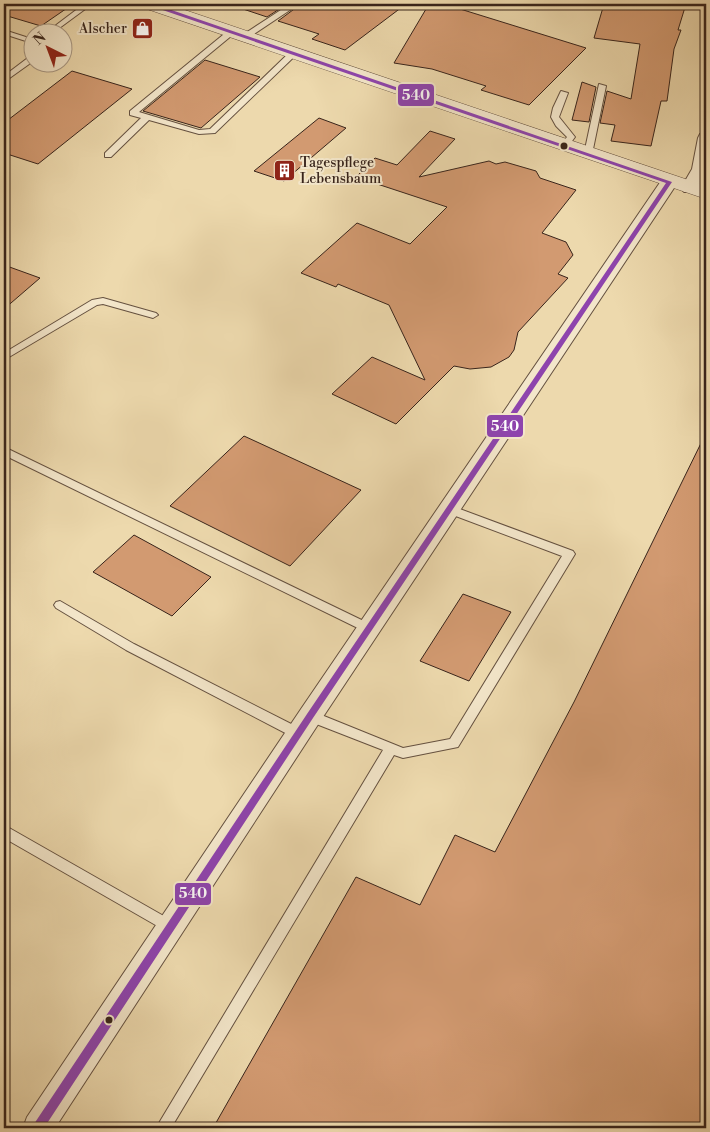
<svg xmlns="http://www.w3.org/2000/svg" width="710" height="1132" viewBox="0 0 710 1132" font-family="'Libre Bodoni',serif">
<style>
.building{fill:#d29a71;stroke:#38241b}
.lines{fill:none;stroke-linecap:round;stroke-linejoin:round}
.service-casing{stroke:#655140;stroke-width:2}
.minor-casing{stroke:#655140;stroke-width:2}
.tertiary-casing{stroke:#655140;stroke-width:1}
.service{fill:#f3e6ca;fill-rule:evenodd}
.minor{fill:#f3e6ca;fill-rule:evenodd}
.tertiary{fill:#f3e6ca;fill-rule:evenodd}
.bus-1-casing{stroke:#f3e6ca;stroke-width:3}
.bus-1{fill:#8e44ad;fill-rule:evenodd}
.bus-dot{fill:#38241b;stroke:#f3e6ca;stroke-width:2}
.labels{text-anchor:middle;dominant-baseline:central;stroke-width:4;stroke-linejoin:round;paint-order:stroke}
.far-poi-label{font-size:14px;fill:#38241b;stroke:#f3e6ca;text-anchor:end}
.line-badge{stroke:#f3e6ca;stroke-width:2}
.badge-label{font-size:14px;text-anchor:middle;font-weight:bold;fill:#fff}
</style>
<rect width="100%" height="100%" fill="#edd9ad"/>
<filter id="stains"><feTurbulence type="fractalNoise" baseFrequency=".004" numOctaves="4"/><feColorMatrix values="0 0 0 0 .2 0 0 0 0 .09 0 0 0 0 .02 0 0 0 .5 -.17"/></filter>
<radialGradient id="worn" r=".72"><stop offset=".6" stop-color="#630" stop-opacity="0"/><stop offset="1" stop-color="#630" stop-opacity=".3"/></radialGradient>
<path class="building" d="M4,4h69l-32,22 -37,-11z
M240,4h47l-20,13 -27,-9z
M301,4h105l-61,46 -33,-11 7,-5 -41,-13z
M429,4h15l142,44 -57,57 -48,-15 5,-4 -54,-17 -38,-6z
M604,4h82l-8,26h3l-7,19 -7,52h-6l-10,45 -40,-5 4,-16 -15,-2 7,-32 24,8 9,-55 -46,-6z
M205,60l55,17 -59,51 -58,-17z
M72,71l60,18 -94,75 -34,-11v-30z
M582,82l14,5 -7,35 -17,-2z
M319,118l27,10 -62,53 -30,-10z
M430,131l25,8 -36,38 70,-16 7,3 9,-2 31,9 4,7 36,12 -34,43 24,9 7,13 -15,19 10,4 -50,54 -4,18 -5,7 -18,10 -21,2 -16,-3 -58,58 -64,-30 40,-37 53,23 -36,-75 -51,-21 -2,3 -35,-14 56,-50 53,21 37,-37 -91,-30 19,-19 22,7z
M4,265l36,13 -36,31z
M706,433v695h-493l143,-251 64,28 35,-70 40,17 79,-150z
M244,436l117,54 -71,76 -120,-60z
M134,535l77,42 -39,39 -79,-44z
M463,594l48,18 -42,69 -49,-20z"/>
<g class="lines">
<defs>
<path id="service" d="M84,4h8l-38,28h-7z
M290,4h9l-51,34 -7,-2z
M4,30l28,9v4l-28,-9z
M229,30l7,2 -97,80 60,18 11,-1 81,-78 7,2 -83,80 -16,1 -50,-14 -38,37h-6v-4l36,-35 -11,-3v-4z
M29,57h3v5l-28,20v-6z
M599,84l7,2 -14,68 -4,3 -4,-3z
M561,91l7,2 -9,24 16,20 -8,11 -3,1 -4,-3 7,-9 -11,-11 -5,-9 2,-9z
M103,298l53,15 2,2 -5,3 -50,-14 -6,1 -93,55v-7l88,-53z
M4,447l370,179 2,3 -2,3h-8l-362,-177z
M449,505l124,46 2,3 -117,193 -55,11 -9,-3 -223,373h-15l227,-378 -77,-30 -2,-4 2,-4 4,-1 4,1 89,36 47,-9 112,-183 -117,-44 -1,-3 1,-3z
M60,601l74,43 169,86 2,4 -2,4 -4,1 -4,-1 -169,-88 -70,-42 -2,-3 2,-3z
M4,825l172,98 2,4 -2,4 -5,2 -5,-2 -162,-93z"/>
<path id="minor" d="M706,133v42l-10,17h-12l-3,-4 11,-19 6,-31 2,-4z
M669,177l6,1 3,4 -359,541 -264,405h-32l4,-11 274,-408 362,-531z"/>
<path id="tertiary" d="M141,4h26l539,182v13l-562,-191z"/>
</defs>
<use href="#service" class="service-casing"/>
<use href="#minor" class="minor-casing"/>
<use href="#tertiary" class="tertiary-casing"/>
<use href="#service" class="service"/>
<use href="#minor" class="minor"/>
<use href="#tertiary" class="tertiary"/>
<defs>
<path id="bus-1" d="M148,4h6l518,178 -359,536 -269,410h-11l1,-4 273,-410 359,-531 -518,-178z"/>
</defs>
<use href="#bus-1" class="bus-1-casing"/>
<use href="#bus-1" class="bus-1"/>
</g>
<defs>
<symbol id="shop-square" viewBox="-11 -11 22 22"><rect x="-9" y="-9" width="18" height="18" rx="4" fill="#8f2418" stroke="#f3e6ca"/><path d="M-5-2.5h2.3a2.7 3.5 0 0 1 5.4 0H5L5.5 6h-11ZM-1.5-2.5h3a1.5 2.3 0 0 0-3 0Z" fill="#fff"/></symbol>
<symbol id="building-square" viewBox="-11 -11 22 22"><rect x="-9" y="-9" width="18" height="18" rx="4" fill="#8f2418" stroke="#f3e6ca"/><path d="M-4-6H4V6H1V3H-1V6H-4ZM-2.5-4.3h1.7v1.8h-1.7ZM.8-4.3h1.7v1.8H.8ZM-2.5-1h1.7V.8h-1.7ZM.8-1h1.7V.8H.8Z" fill="#fff"/></symbol>
</defs>
<g fill-rule="evenodd">
<use href="#shop-square" x="130" y="16" width="25" height="25"/>
<use href="#building-square" x="272" y="158" width="25" height="25"/>
</g>
<g class="bus-dot">
<circle cx="564" cy="146" r="4.5"/>
<circle cx="109" cy="1020" r="4.5"/>
</g>
<g class="labels">
<g class="far-poi-label">
<text x="127" y="29">Alscher</text>
<text x="300" y="163" text-anchor="start">Tagespflege<tspan x="300" dy="16">Lebensbaum</tspan></text>
</g>
</g>
<g class="line-badge">
<rect x="397" y="83" width="38" height="24" rx="5" fill="#8e44ad"/>
<rect x="486" y="414" width="38" height="24" rx="5" fill="#8e44ad"/>
<rect x="174" y="882" width="38" height="24" rx="5" fill="#8e44ad"/>
</g>
<g class="badge-label">
<text x="416" y="100">540</text>
<text x="505" y="431">540</text>
<text x="193" y="898">540</text>
</g>
<rect width="710" height="1132" fill="none" stroke="#edd9ad" stroke-width="20"/>
<rect x="5" y="5" width="700" height="1122" fill="none" stroke="#38241b" stroke-width="2.5"/>
<rect x="10" y="10" width="690" height="1112" fill="none" stroke="#38241b"/>
<g transform="translate(48 48) rotate(318)"><circle r="24" fill="#f3e6ca" stroke="#a89884"/>
<path d="M0-4L9 19L0 12L-9 19Z" fill="#8f2418"/>
<text y="-8" font-size="14" font-weight="bold" text-anchor="middle" fill="#38241b">N</text>
</g>
<rect width="100%" height="100%" filter="url(#stains)"/>
<rect width="100%" height="100%" fill="url(#worn)"/>
</svg>
